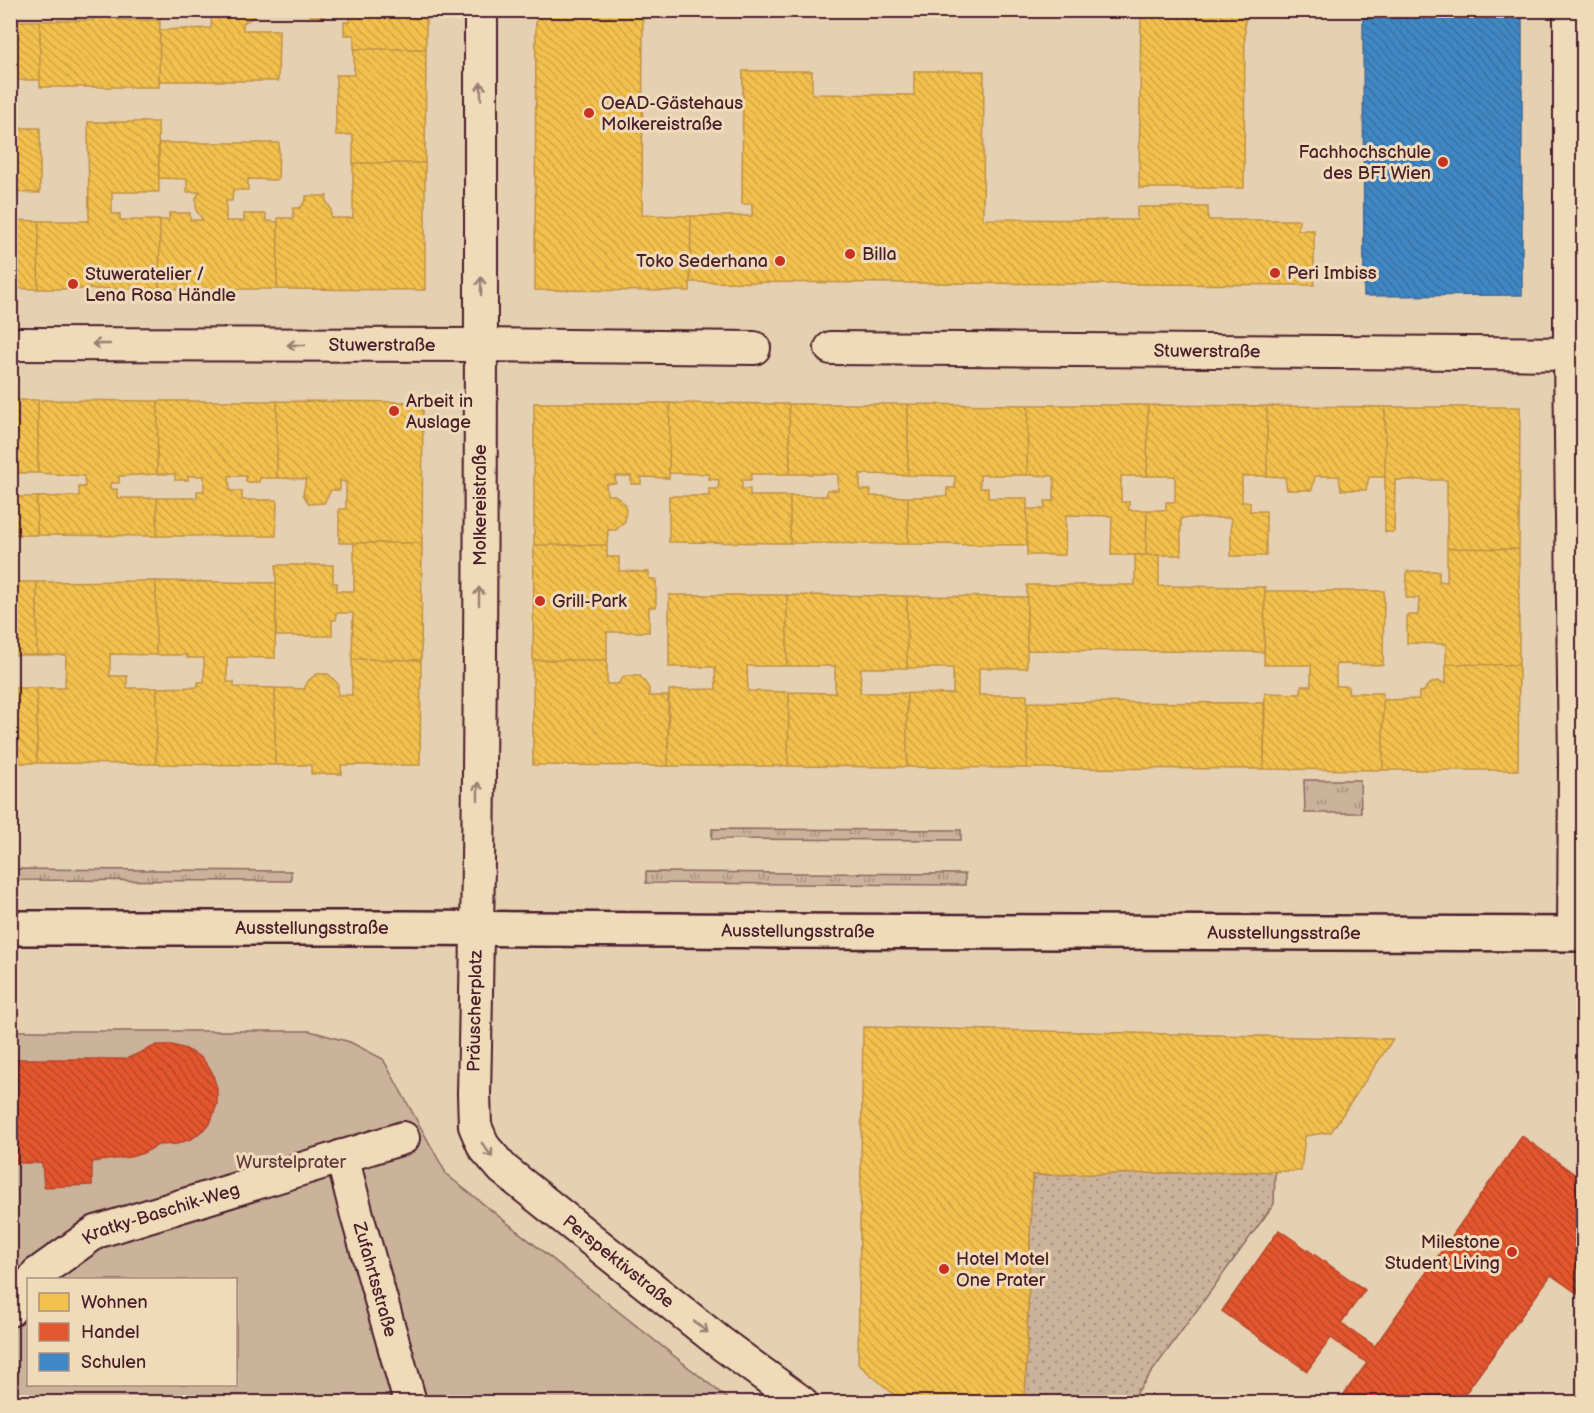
<svg xmlns="http://www.w3.org/2000/svg" width="1594" height="1413" viewBox="0 0 1594 1413" font-family="'Balsamiq Sans',sans-serif">
<style>
.grass{fill:url(#grass-tufts);stroke:#8a6862;stroke-width:1.5}
.park{fill:#cbb29a;stroke:#8a6862;stroke-width:1.5;fill-rule:evenodd}
.garden{fill:url(#garden-dots);stroke:#8a6862;stroke-width:1.5}
.homes{fill:url(#homes-back-hatch);stroke:#c09044;stroke-width:1.5}
.shops{fill:url(#shops-back-hatch);stroke:#b6462d;stroke-width:1.5}
.schools{fill:url(#schools-back-hatch);stroke:#426897;stroke-width:1.5}
.lines{fill:none;stroke-linecap:round;stroke-linejoin:round}
.street-casing{stroke:#4a1f2b;stroke-width:36}
.secondary-casing{stroke:#4a1f2b;stroke-width:38}
.street{stroke:#efdbb9;stroke-width:32}
.secondary{stroke:#efdbb9;stroke-width:33}
.oneway{stroke:#9c7d72}
.poi-dot{fill:#c8321e;stroke:#efdbb9;stroke-width:2}
.labels{text-anchor:middle;dominant-baseline:central;stroke-width:6;stroke-linejoin:round;paint-order:stroke}
.poi-label{font-size:18px;fill:#4a1f2b;stroke:#efdbb9;text-anchor:start}
.street-label{font-size:18px;fill:#4a1f2b;stroke:#efdbb9}
.park-label{font-size:18px;fill:#643c41;stroke:#efdbb9}
</style>
<defs>
<pattern id="grass-tufts" width="24" height="20" patternUnits="userSpaceOnUse" patternTransform="scale(1.5)"><rect width="24" height="20" fill="#cbb29a"/><path d="M3 7l-1-3M5 7V3M7 7l1-3M15 17l-1-3M17 17v-4M19 17l1-3" fill="none" stroke="#a7907e"/></pattern>
<pattern id="garden-dots" width="8" height="8" patternUnits="userSpaceOnUse" patternTransform="scale(1.5)"><rect width="8" height="8" fill="#cbb29a"/><path d="M2 2h.1M6 6h.1" fill="none" stroke="#a7907e" stroke-width="1.8" stroke-linecap="round"/></pattern>
<pattern id="homes-back-hatch" width="6" height="6" patternUnits="userSpaceOnUse" patternTransform="scale(1.5)"><rect width="6" height="6" fill="#f2c14e"/><path d="M-1 5l2 2M0 0l6 6M5-1l2 2" fill="none" stroke="#d1a544"/></pattern>
<pattern id="shops-back-hatch" width="6" height="6" patternUnits="userSpaceOnUse" patternTransform="scale(1.5)"><rect width="6" height="6" fill="#e4572e"/><path d="M-1 5l2 2M0 0l6 6M5-1l2 2" fill="none" stroke="#bb4727"/></pattern>
<pattern id="schools-back-hatch" width="6" height="6" patternUnits="userSpaceOnUse" patternTransform="scale(1.5)"><rect width="6" height="6" fill="#3f88c5"/><path d="M-1 5l2 2M0 0l6 6M5-1l2 2" fill="none" stroke="#376fa0"/></pattern>
</defs>
<rect width="100%" height="100%" fill="#e5d0b1"/>
<filter id="ink" filterUnits="userSpaceOnUse"><feTurbulence type="fractalNoise" baseFrequency=".0167" numOctaves="2"/><feDisplacementMap in="SourceGraphic" scale="12" xChannelSelector="R" yChannelSelector="G"/><feConvolveMatrix kernelMatrix="1 2 1 2 8 2 1 2 1" color-interpolation-filters="sRGB"/></filter>
<g filter="url(#ink)">
<path class="grass" d="M1304,780h56l1,33h-56z
M712,829l249,1v10l-249,-1z
M11,869l280,2v10l-280,-1z
M646,872l319,2v11l-319,-2z"/>
<path class="park" d="M11,1031h299l40,11 33,17 64,116 285,227h-721zM28,1280h208v104h-208z"/>
<path class="garden" d="M1275,1171l-1,33 -144,198h-98l-7,-4 7,-223z"/>
<path class="homes" d="M93,10h33l-8,10h42l-1,67h-119v-66l53,-1z
M208,10h46v7l-11,6v7h36l-1,51h-119l1,-51 51,-2 1,-16z
M304,10h27l-7,7 -13,-1z
M350,10h76v39h-72v-14h-10v-13h6z
M536,10h107l-1,205 49,1 -1,75 -155,-1z
M1141,10h104l-1,178h-105z
M10,21h30v59h-30z
M354,49h72l-1,114h-72v-28h-17v-60h18z
M743,71h69v23l102,1v-24h70l-1,148 154,1v-13h71v13h91l-1,10h16v55l-624,-3 1,-66h61v-12h-10z
M88,122h70l1,70h-47v22h8v6h40l-1,69h-121l1,-68h50z
M10,128h30v65l-30,-1z
M159,143h120l-1,37 -30,-1v11h-15l-1,11h-6v20h18v-7h22v7l12,1 -1,67h-118l1,-69h9v-7h21v7h13l-7,-10v-12l4,-6h-13v-13l-28,-1z
M353,163h72v127l-148,-1 1,-71h15v-10h7l6,-8v-4h21l-1,5 5,8v9h22z
M10,194l5,6v14l-5,6z
M10,220l29,1 -1,68 -28,-1z
M10,400h28v73h-28z
M38,400l120,1 -1,73 -38,2v7h-9v6h7v9h40v38l-120,-1v-38l42,-1v-9h6l-1,-11 -46,-3z
M158,401h119v77h-17l-1,4h-13v-6h-17l1,15h12v9h35l-1,36h-119v-38h40v-7h7v-15h-16v4h-13v-6h-18z
M277,401l146,1 -1,141h-83v-34h7v-26l-6,-3v10h-9l-7,13 -15,1 -6,-10 3,-15 -29,-1z
M534,403h136l-1,75 -28,-1v7h-10v-8h-16l1,7 -10,1 1,11h8l11,10 -1,16 -9,9h-8l-1,15h-73z
M670,403l119,1 1,70h-39v6h-9v9h8v7h40v47l-121,-1v-46h40v-7h9l1,-9 -10,-1v-5l-40,-1z
M789,404h119v71l-48,-1v16h11l-1,6 38,1v47l-118,-1v-47h37v-6h11v-16h-48z
M908,404l120,1 -1,70h-47v13h8v10h39v47l-119,-1v-47l39,-1v-8h8v-12l-47,-1z
M1028,405h120l-1,71h-26v26h8v8h18l-1,45h-35l1,-39 -46,-1 -1,40h-38v-46h18v-8h9v-25l-27,-1z
M1148,405l119,1v70h-25v26h8v9h16v45h-35v-38h-50v37h-35l1,-45h19v-8h9v-26h-28z
M1267,406l118,1v70h-16l-3,13h-25l-2,-14h-24l-3,14h-25l-2,-13 -18,-1z
M1385,407h135l-1,142 -72,-1v-68h-52l-1,52h-9z
M10,497h27v38h-27z
M354,543h68l-1,117 -69,-1 1,-46h-17v7h-4v16h-56v-71h57v18h4v8h17z
M534,545h73v12h12v14l30,1v7h7v28h-7v25h-42v28h-74z
M1447,548l72,1v116l-73,-1v-20l-39,-1v-28h11l1,-17h-13l1,-27h32v10l8,1z
M1135,555h24v31l106,1 -1,65 -237,-2v-65h108z
M156,581v74l-46,-1v22h17v12h30l-1,76 -119,-1v-75h28l1,-33h-29v-73z
M156,581l120,2 -1,75 -48,-1v25h7v5l41,1v77l-119,-1 1,-76 41,-1v-5h6v-24h-17v-3h-31z
M10,582h27v73h-27z
M1265,591h119l-1,74 -47,-1v22h12v7h35v77l-119,-1 1,-76 36,1v-8h10v-21h-47z
M669,595h118v71h-40l1,25 41,1 -1,74h-120l1,-76 47,-1 -1,-22h-46z
M787,595l120,1v72h-46l-1,25h47v74l-119,-1 1,-74 46,1v-27h-48z
M907,596l120,1v71h-48v27h48v73l-120,-1v-74l46,1v-26h-46z
M352,659l69,1 -1,105h-79l1,9h-31v-9h-36v-77l30,1v-3l4,-6 8,-6h11l10,10v11h14z
M533,660h74v24h11l6,-8h16l9,12v8h19v70l-135,-1z
M1446,664l73,1 -1,105h-135v-70l36,-1v-7l6,-1 1,-4 7,-5 6,-1 7,3z
M10,688h27v75h-27z
M1027,702l237,1v66l-237,-1z
M863,1027l530,12 -62,93 -26,4 -4,35 -269,4 -7,227h-122l-45,-38z"/>
<path class="shops" d="M157,1045h15l14,4 16,9 10,14 5,16v16l-7,20 -17,14 -16,6 -19,1 -15,8 -13,4 -38,5v23l-48,2 -2,-24h-32v-104h116z
M1522,1136l62,45v117l-33,-23 -92,127h-121l29,-39 -36,-25 -24,33 -85,-60 57,-81 86,60 -24,33 34,23z"/>
<path class="schools" d="M1363,10h159v285l-158,1z"/>
<g class="lines">
<defs>
<g id="street">
<path id="s1" d="M481,10c0,362 1,723 -7,1084l1,32 9,21 19,22 219,175 79,58"/>
<path d="M1570,10v344l5,409 -1,171"/>
<path id="s2" d="M10,344l471,1 273,3"/>
<path id="s3" d="M831,348l753,6"/>
<path id="s4" d="M342,1156l16,63 52,183"/>
<path id="s5" d="M33,1280l4,-6 59,-42 307,-94"/>
<path d="M10,1310l18,-24"/>
</g>
<g id="secondary">
<path id="s6" d="M10,928h396l381,3 797,3"/>
</g>
</defs>
<use href="#street" class="street-casing"/>
<use href="#secondary" class="secondary-casing"/>
<use href="#street" class="street"/>
<use href="#secondary" class="secondary"/>
</g>
<defs><path id="oneway-shaft" d="M-6 0H5M1.5-3L5.5 0L1.5 3" fill="none" stroke-width="1.6" stroke-linecap="round" stroke-linejoin="round" transform="scale(1.5)"/></defs>
<g class="oneway">
<use href="#oneway-shaft" transform="translate(481 91) rotate(-90)"/>
<use href="#oneway-shaft" transform="translate(481 286) rotate(-90)"/>
<use href="#oneway-shaft" transform="translate(101 344) rotate(-180)"/>
<use href="#oneway-shaft" transform="translate(296 345) rotate(-180)"/>
<use href="#oneway-shaft" transform="translate(479 596) rotate(-90)"/>
<use href="#oneway-shaft" transform="translate(478 791) rotate(-90)"/>
<use href="#oneway-shaft" transform="translate(487 1150) rotate(54)"/>
<use href="#oneway-shaft" transform="translate(701 1327) rotate(39)"/>
</g>
</g>
<g class="poi-dot">
<circle cx="589" cy="113" r="6"/>
<circle cx="1443" cy="162" r="6"/>
<circle cx="850" cy="254" r="6"/>
<circle cx="780" cy="261" r="6"/>
<circle cx="1275" cy="273" r="6"/>
<circle cx="73" cy="284" r="6"/>
<circle cx="394" cy="411" r="6"/>
<circle cx="540" cy="601" r="6"/>
<circle cx="1512" cy="1252" r="6"/>
<circle cx="944" cy="1269" r="6"/>
</g>
<g class="labels">
<g class="poi-label">
<text x="601" y="103">OeAD-Gästehaus<tspan x="601" dy="21">Molkereistraße</tspan></text>
<text x="1431" y="152" text-anchor="end">Fachhochschule<tspan x="1431" dy="21">des BFI Wien</tspan></text>
<text x="862" y="254">Billa</text>
<text x="768" y="261" text-anchor="end">Toko Sederhana</text>
<text x="1287" y="273">Peri Imbiss</text>
<text x="85" y="274">Stuweratelier /<tspan x="85" dy="21">Lena Rosa Händle</tspan></text>
<text x="406" y="401">Arbeit in<tspan x="406" dy="21">Auslage</tspan></text>
<text x="552" y="601">Grill-Park</text>
<text x="1500" y="1242" text-anchor="end">Milestone<tspan x="1500" dy="21">Student Living</tspan></text>
<text x="956" y="1259">Hotel Motel<tspan x="956" dy="21">One Prater</tspan></text>
</g>
<g class="street-label">
<text stroke="none"><textPath href="#s2" startOffset="372">Stuwerstraße</textPath></text>
<text stroke="none"><textPath href="#s3" startOffset="376">Stuwerstraße</textPath></text>
<text transform="translate(480 505) rotate(-90)">Molkereistraße</text>
<text stroke="none"><textPath href="#s6" startOffset="302">Ausstellungsstraße</textPath></text>
<text stroke="none"><textPath href="#s6" startOffset="788">Ausstellungsstraße</textPath></text>
<text stroke="none"><textPath href="#s6" startOffset="1274">Ausstellungsstraße</textPath></text>
<text transform="translate(475 1011) rotate(-89)">Präuscherplatz</text>
<text stroke="none"><textPath href="#s5" startOffset="147">Kratky-Baschik-Weg</textPath></text>
<text stroke="none"><textPath href="#s1" startOffset="1316">Perspektivstraße</textPath></text>
<text stroke="none"><textPath href="#s4" startOffset="128">Zufahrtsstraße</textPath></text>
</g>
<g class="park-label">
<text x="291" y="1162">Wurstelprater</text>
</g>
</g>
<rect width="1594" height="1413" fill="none" stroke="#efdbb9" stroke-width="36"/>
<rect x="18" y="18" width="1558" height="1377" fill="none" stroke="#4a1f2b" stroke-width="2" filter="url(#ink)"/>
<rect x="27" y="1278" width="210" height="108" fill="#efdbb9" stroke="#ad9080" stroke-width="1.5"/>
<rect x="39" y="1293" width="30" height="18" fill="#f2c14e" stroke="#ad9080" stroke-width="1.5"/>
<text x="81" y="1308" font-size="18" fill="#4a1f2b">Wohnen</text>
<rect x="39" y="1323" width="30" height="18" fill="#e4572e" stroke="#ad9080" stroke-width="1.5"/>
<text x="81" y="1338" font-size="18" fill="#4a1f2b">Handel</text>
<rect x="39" y="1353" width="30" height="18" fill="#3f88c5" stroke="#ad9080" stroke-width="1.5"/>
<text x="81" y="1368" font-size="18" fill="#4a1f2b">Schulen</text>
</svg>
